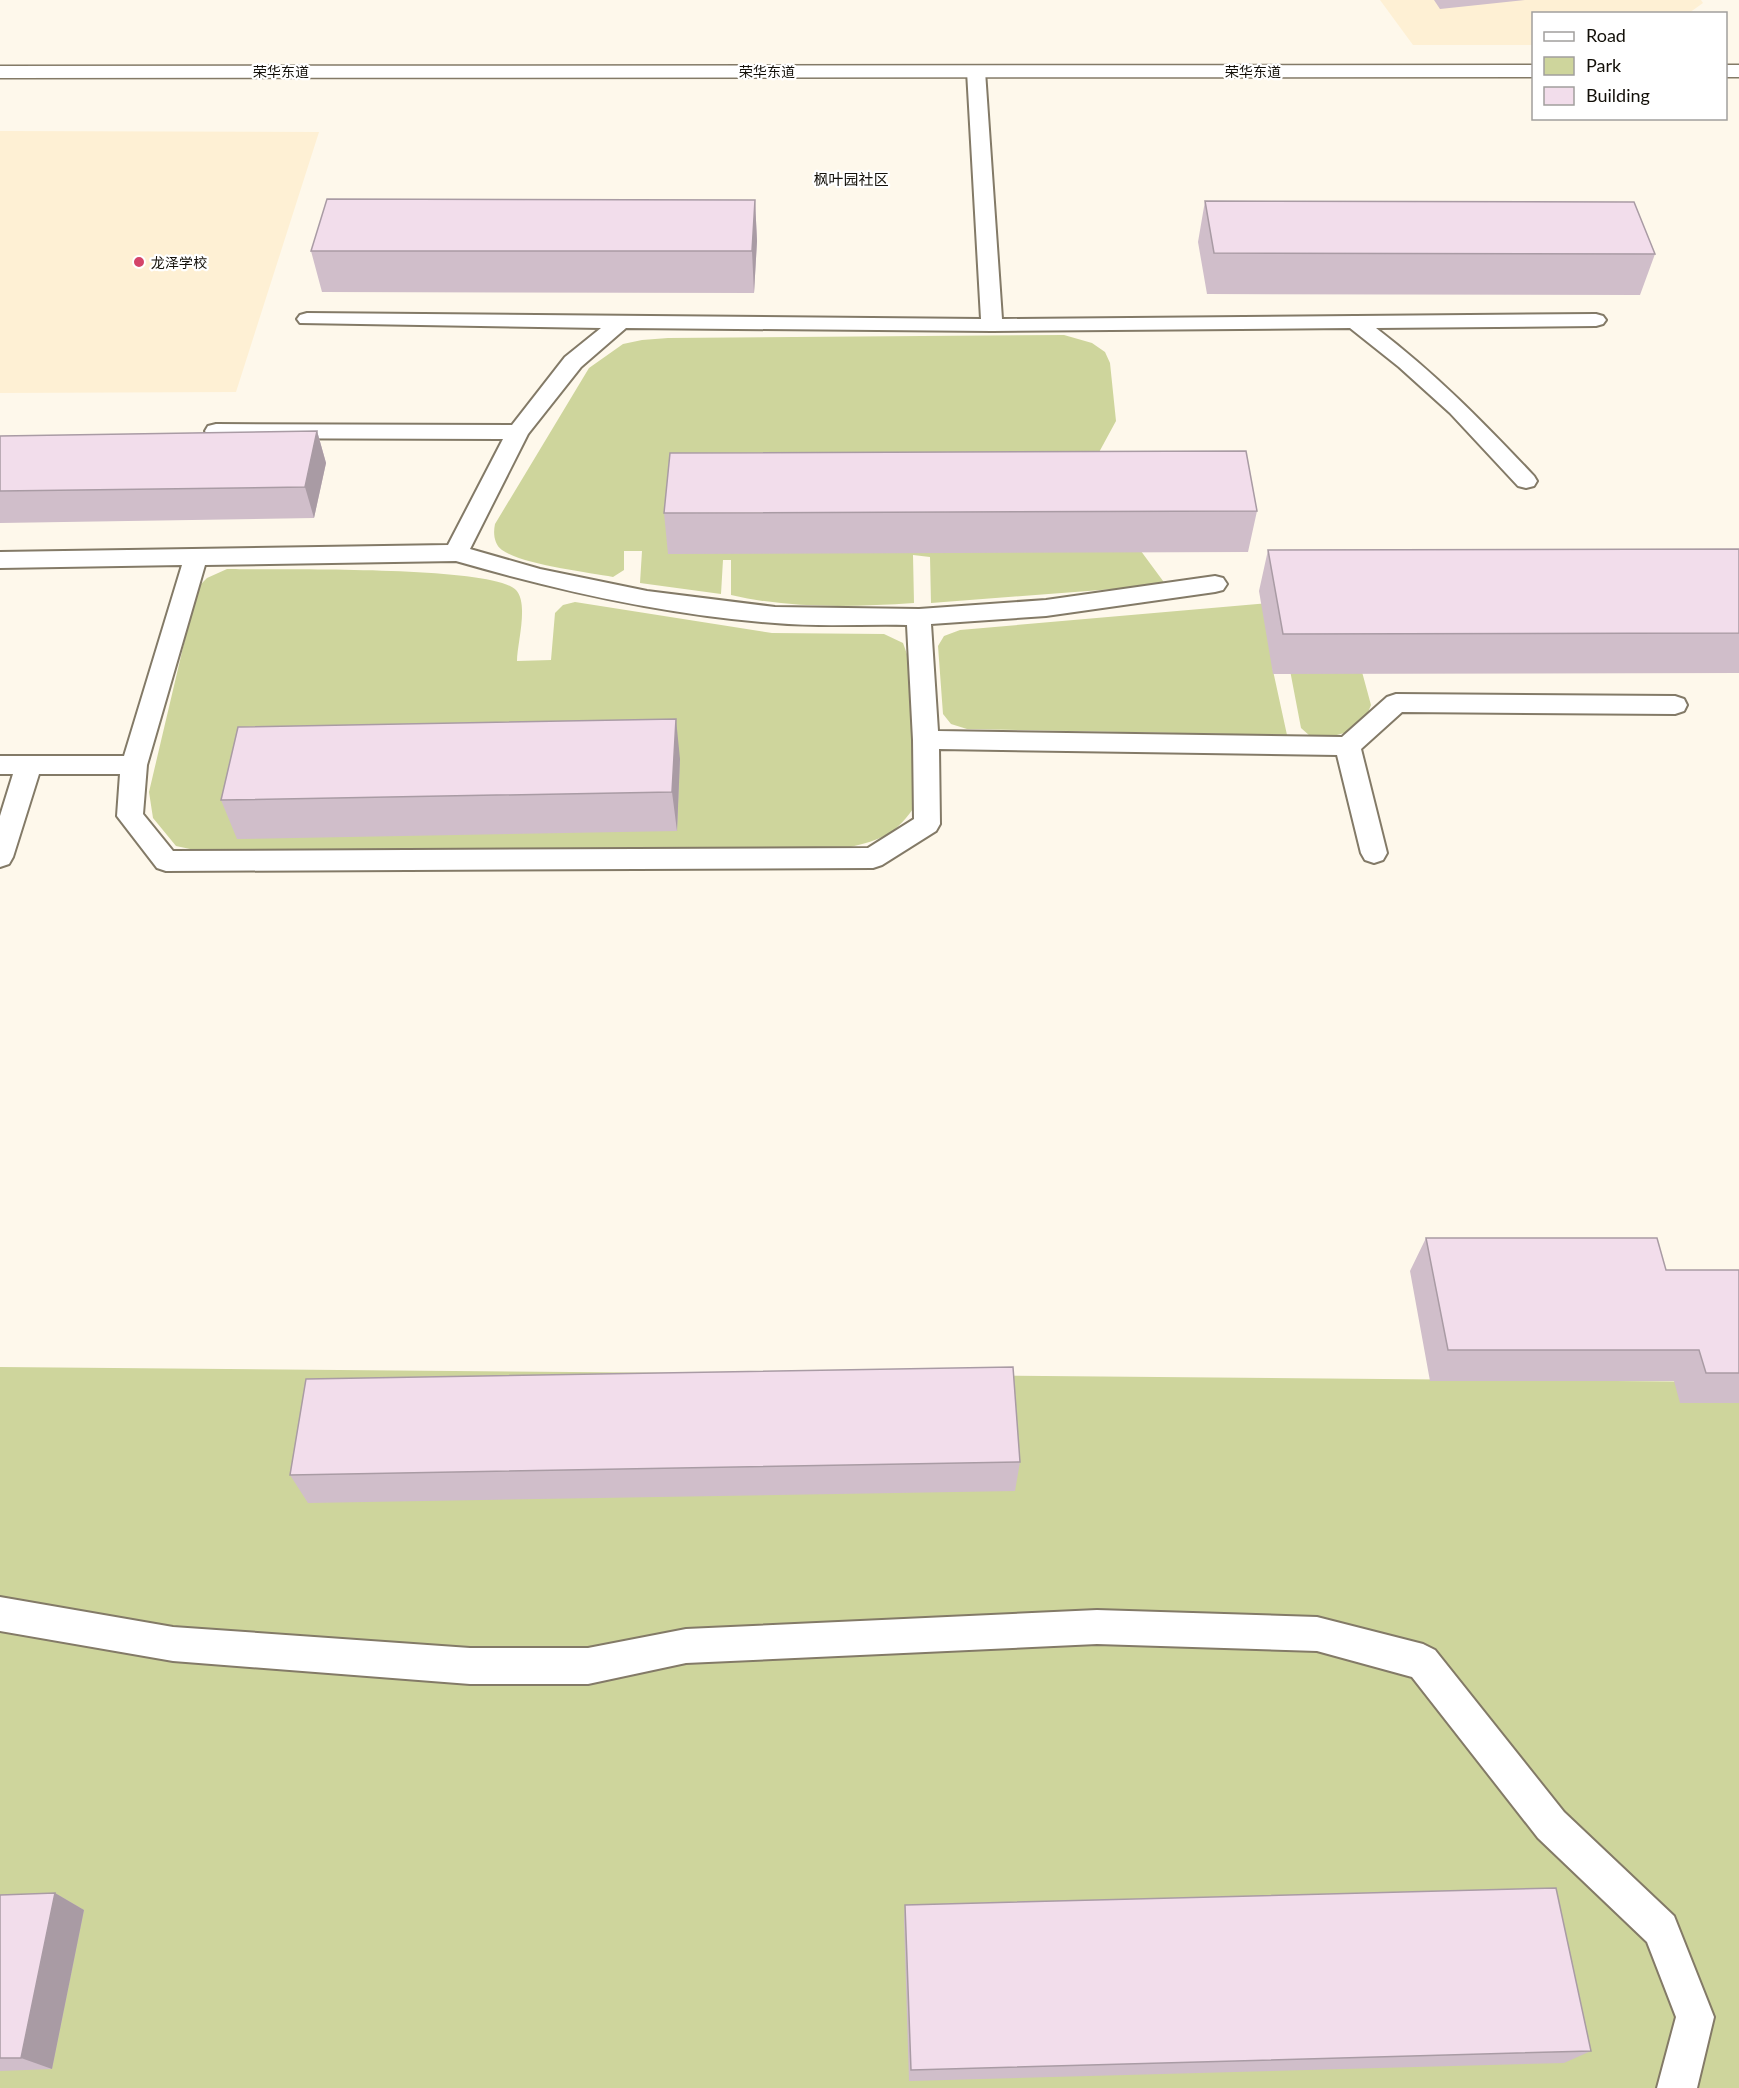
<svg xmlns="http://www.w3.org/2000/svg" width="1739" height="2088" viewBox="0 0 1739 2088" font-family="Lato,'Noto Sans SC',sans-serif">
<style>
.built{fill:#fef0d4}
.green{fill:#ced59c}
.lines{fill:none;stroke-linecap:round;stroke-linejoin:round}
.service-casing{stroke:#837a67;stroke-width:4}
.tertiary-casing{stroke:#837a67;stroke-width:3}
.service{fill:#fff;fill-rule:evenodd}
.tertiary{fill:#fff;fill-rule:evenodd}
.wall{fill:#d0beca}
.shaded-wall{fill:#a99ba4}
.building{fill:#f2ddeb;stroke:#a99ba4;stroke-width:1.5}
.poi-dot{fill:#d44469;stroke:#fff;stroke-width:2}
.labels{text-anchor:middle;dominant-baseline:central;stroke-width:4.5;stroke-linejoin:round;paint-order:stroke}
.far-street-label{font-size:14px;fill:#131009;stroke:#fff}
.far-poi-label{font-size:14px;fill:#131009;stroke:#fff;text-anchor:start}
.far-quarter-label{font-size:15px;fill:#131009;stroke:#fff}
</style>
<rect width="100%" height="100%" fill="#fef8eb"/>
<path class="built" d="M1380,0h321l2,3 -14,10 -155,1 -1,31h-120z
M0,131l319,1 -83,260 -236,1z"/>
<path class="green" d="M1064,335l28,8 13,9 5,11 6,58 -25,46 13,34 62,84 -235,18 -1,-46 -17,-2 1,48c-61,4 -123,6 -183,-8v-35h-8l-2,34 -81,-11 2,-32h-18v19l-11,7c-26,-5 -90,-12 -111,-27 -8,-6 -9,-17 -7,-26l94,-156 34,-24 19,-4 26,-2z
M227,569c45,1 266,-4 289,21 13,14 1,54 1,71l34,-1 4,-47 8,-8 12,-3 197,31 112,1 19,9 5,14 9,146c-21,32 -34,36 -70,45l-638,5 -33,-7 -23,-28 -4,-26 48,-204 10,-10z
M1316,599l30,14 25,92 -6,15 -17,12 -15,4h-23l-9,-8 -12,-63 -17,1 15,69 -320,-6 -16,-5 -8,-10 -5,-68 6,-10 16,-6z
M0,1367l1739,15v706h-1739z"/>
<g class="lines">
<defs>
<path id="service" d="M976,66l6,1 3,4 17,248 594,-5 7,2 3,4 -3,4 -7,2 -220,2c60,46 106,93 158,148l3,5 -3,5 -8,2 -8,-2 -68,-73 -51,-46 -49,-39 -358,3 -366,-3 -45,39 -53,67 -58,115 70,20 107,22 128,16 144,2 127,-9 169,-24 8,2 4,6 -4,6 -8,2 -169,24 -115,8 7,107 404,6 45,-40 9,-3 279,2 9,3 3,6 -3,6 -9,3 -273,-2 -41,37 26,104 -4,7 -9,3 -9,-3 -4,-7 -24,-98 -398,-6 1,75 -4,7 -54,34 -9,3 -707,3 -9,-3 -40,-52 3,-42h-81l-26,83 -4,7 -9,3v-51l13,-42h-13v-18h124l58,-191 -182,3v-16l448,-7 55,-106 -287,-1 -8,-2 -3,-5 3,-5 8,-2 296,1 53,-68 36,-29 -301,-5 -3,-4 3,-4 7,-2 674,6 -14,-248 3,-4zM456,561c104,30 210,54 319,62 43,4 88,1 132,2l6,115 1,79 -46,29 -695,3 -30,-37 4,-49 58,-200z
M0,1597l173,30 297,21h118l98,-19 411,-19 220,7 106,27 12,6 129,162 110,104 40,101 -17,71h-40l19,-71 -29,-75 -109,-104 -126,-161 -95,-26 -220,-7 -411,19 -98,21h-118l-297,-23 -173,-30z"/>
<path id="tertiary" d="M1534,65v12l-1534,1v-12z
M1726,65h13v12h-13z"/>
</defs>
<use href="#service" class="service-casing"/>
<use href="#tertiary" class="tertiary-casing"/>
<use href="#service" class="service"/>
<use href="#tertiary" class="tertiary"/>
</g>
<path class="wall" d="M1434,0h91l-85,9z
M755,200l2,41 -3,52 -432,-1 -11,-41z
M1205,201l450,53 -15,41 -433,-1 -9,-52z
M317,431l9,32 -12,55 -314,5v-87z
M1257,511l-9,41 -580,2 -4,-41z
M1739,549v124l-466,1 -14,-83 9,-41z
M680,759l-3,72 -440,8 -16,-39z
M1426,1238l240,32h73v133h-59l-6,-22h-244l-20,-110z
M1020,1462l-5,29 -707,12 -18,-28z
M55,1893l29,17 -32,159 -52,2v-176z
M905,1905l686,146 -27,12 -655,18 -5,-160z"/>
<path class="shaded-wall" d="M755,200l2,41 -3,52 -2,-42z
M317,431l9,32 -12,55 -9,-31z
M676,719l4,40 -3,72 -5,-39z
M55,1893l29,17 -32,159 -31,-11z"/>
<path class="building" d="M327,199l428,1 -3,51h-441z
M1205,201l429,1 21,52 -441,-1z
M317,431l-12,56 -305,4v-55z
M1246,451l11,60 -593,2 6,-60z
M1739,549v84l-456,1 -15,-84z
M676,719l-4,73 -451,8 17,-73z
M1426,1238h231l9,32h73v103h-33l-7,-23h-251z
M1013,1367l7,95 -730,13 16,-96z
M1556,1888l35,163 -680,19 -6,-165z
M55,1893l-34,165h-21v-163z"/>
<circle class="poi-dot" cx="139" cy="262" r="6"/>
<g class="labels">
<g class="far-street-label">
<text x="281" y="71">荣华东道</text>
<text x="767" y="71">荣华东道</text>
<text x="1253" y="71">荣华东道</text>
</g>
<g class="far-poi-label">
<text x="151" y="262">龙泽学校</text>
</g>
<g class="far-quarter-label">
<text x="851" y="179">枫叶园社区</text>
</g>
</g>
<rect x="1532" y="12" width="195" height="108" fill="#ffffff" stroke="#a19f9d" stroke-width="1.5"/>
<rect x="1544" y="32" width="30" height="9" fill="#ffffff" stroke="#a19f9d" stroke-width="1.5"/>
<text x="1586" y="42" font-size="18" fill="#131009">Road</text>
<rect x="1544" y="57" width="30" height="18" fill="#ced59c" stroke="#a19f9d" stroke-width="1.5"/>
<text x="1586" y="72" font-size="18" fill="#131009">Park</text>
<rect x="1544" y="87" width="30" height="18" fill="#f2ddeb" stroke="#a19f9d" stroke-width="1.5"/>
<text x="1586" y="102" font-size="18" fill="#131009">Building</text>
</svg>
